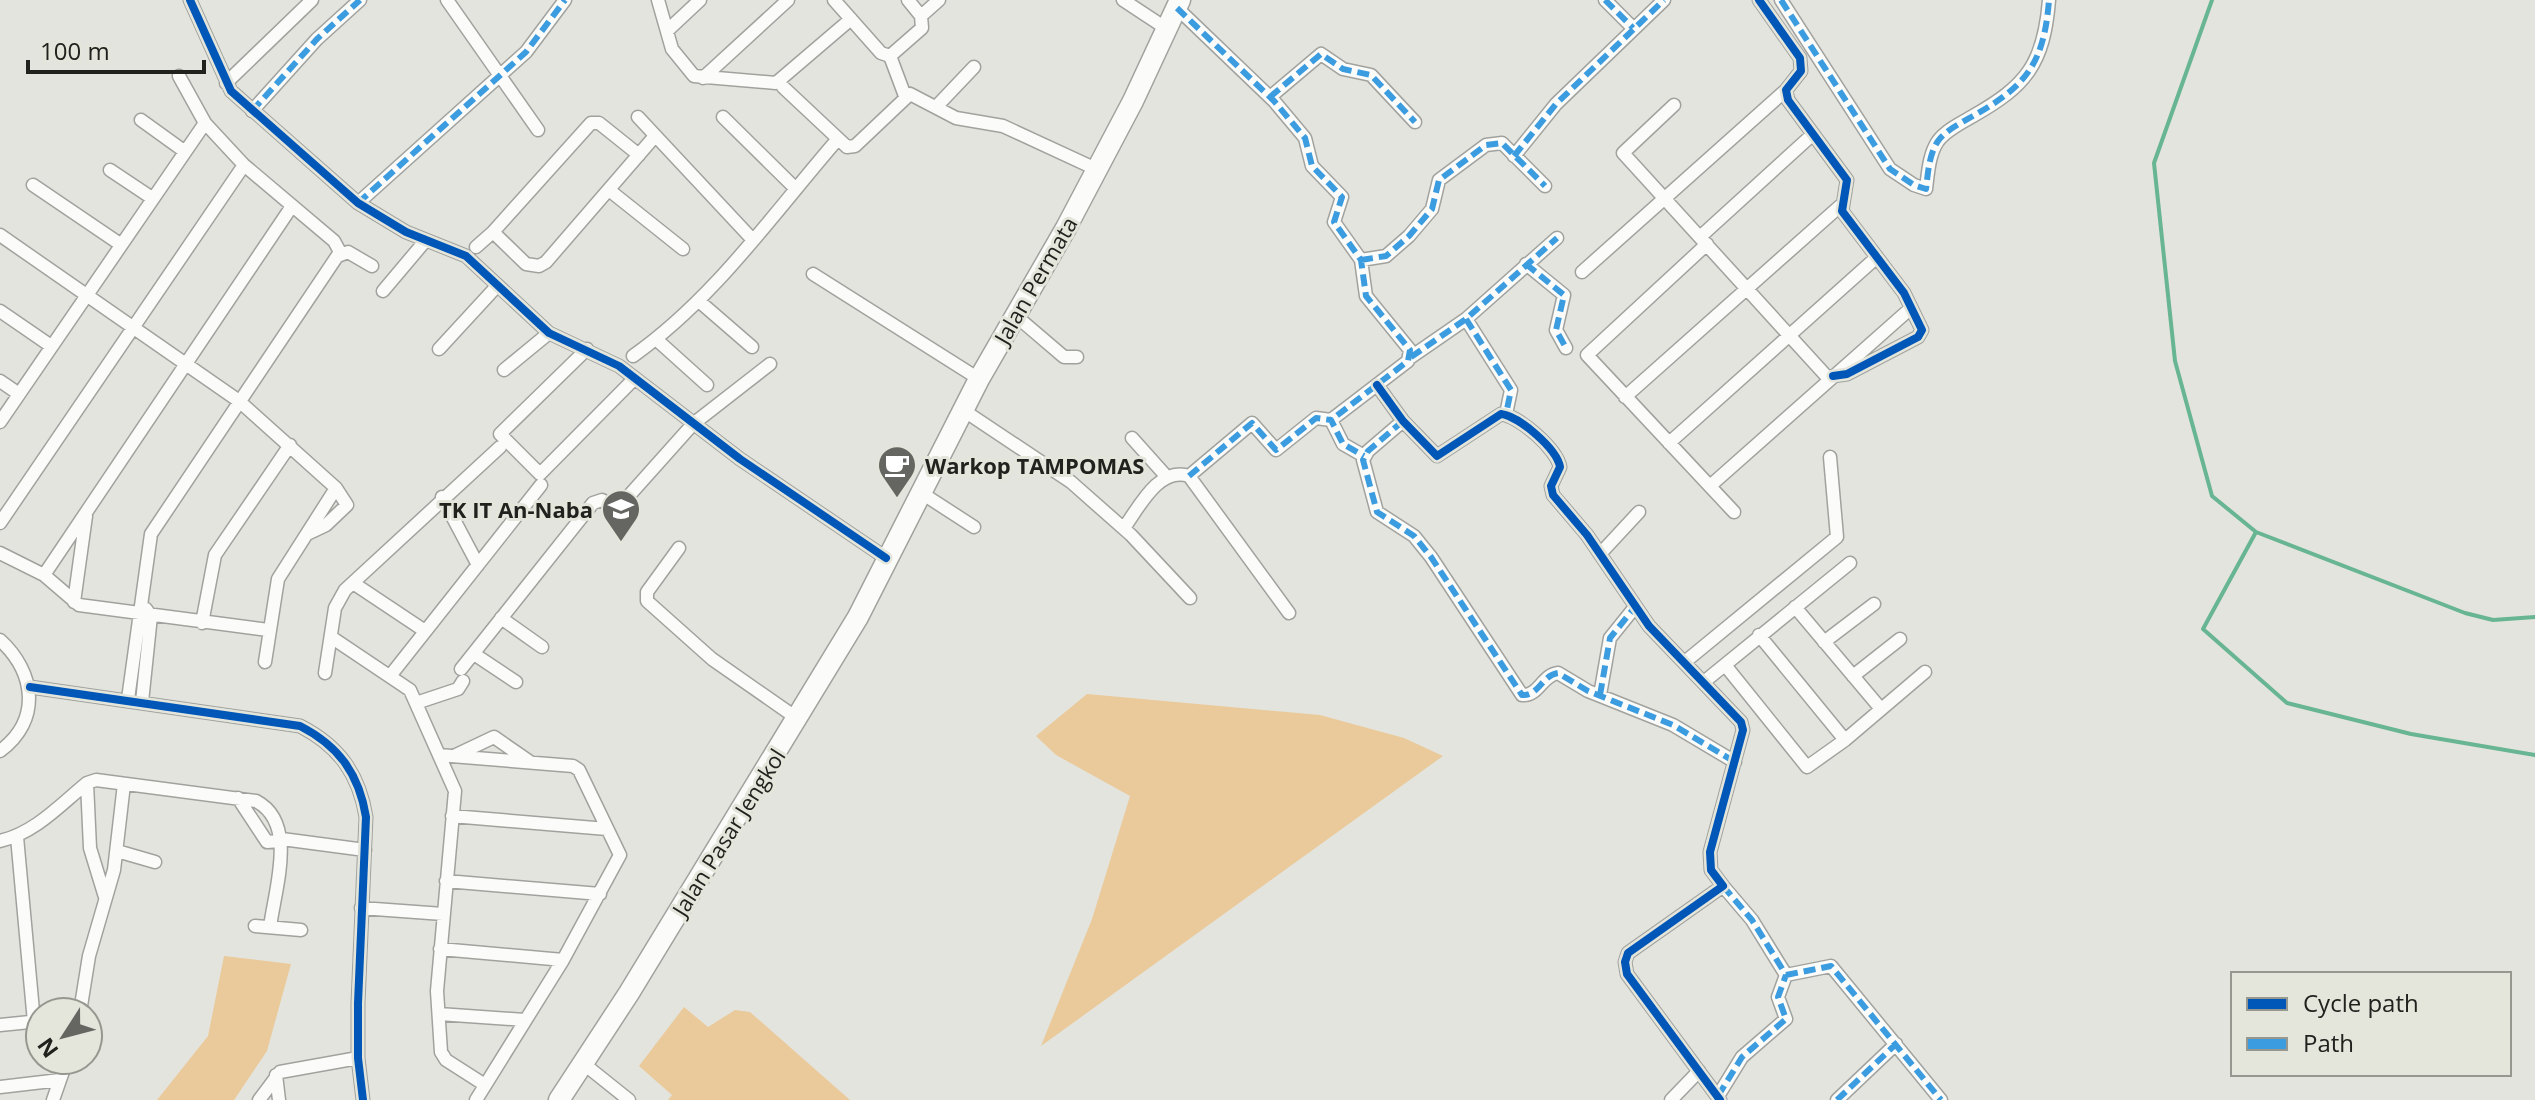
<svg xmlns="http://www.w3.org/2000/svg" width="2535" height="1100" viewBox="0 0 2535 1100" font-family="'Open Sans',sans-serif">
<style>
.green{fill:#eaca9b}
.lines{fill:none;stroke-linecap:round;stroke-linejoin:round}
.stream{stroke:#68b593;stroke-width:4}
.street-casing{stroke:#a1a29e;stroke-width:15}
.primary-casing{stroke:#a1a29e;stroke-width:23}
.street{stroke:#fbfbfa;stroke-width:12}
.primary{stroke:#fbfbfa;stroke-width:20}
.quiet{stroke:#3c9ce0;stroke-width:6;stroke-dasharray:12 6;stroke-linecap:butt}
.cycleway-casing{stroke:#e4e6dc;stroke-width:13}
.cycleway{stroke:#0057b8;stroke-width:8}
.labels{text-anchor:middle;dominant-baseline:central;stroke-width:6;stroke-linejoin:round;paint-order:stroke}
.street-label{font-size:22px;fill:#21221e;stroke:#e4e6dc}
.poi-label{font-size:22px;font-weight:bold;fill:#21221e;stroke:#e4e6dc;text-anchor:start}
</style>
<rect width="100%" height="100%" fill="#e3e4de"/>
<path class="green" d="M1087,694l233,21 84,23 39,18 -402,290 51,-127 38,-123 -74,-41 -20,-19z
M224,956l67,8 -24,87 -33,49h-77l51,-64z
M684,1007l24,20 27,-17 15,2 100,88h-182l4,-5 -33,-29z"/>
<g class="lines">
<path class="stream" d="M2212,0l-58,163 21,198 37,135 44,36 -53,97 84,74 124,31 124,21
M2256,532l209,81 28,7 42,-3"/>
<defs>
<path id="street" d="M190,0l41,91 127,112 48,29 60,24 83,77 70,33 121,93 146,99
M447,0l91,130
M658,0l14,49 22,27 82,7 75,-64
M834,0l47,53 9,3 32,-28 -1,-12 -13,-16
M1123,0l44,29
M1605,0l28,28
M1759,0l41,58 1,13 -15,19 2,10 59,80 -5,31 62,82 18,37 -4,7 -71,37 -14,2
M1781,0l109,169 24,16 12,4c2,-16 3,-35 12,-48 8,-11 23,-18 35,-25 53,-30 71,-52 76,-116
M1177,8l97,93 31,37 7,28 30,31 -8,25 27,38 5,36 44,54 -2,11 -77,59
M921,16l18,-16
M668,30l32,-30
M890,56l15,40
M703,78l85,-78
M226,83l86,-83
M783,87l64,60 8,-1 55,-52 46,24 47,8 93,43
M1270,97l51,-43 22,15 28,6 44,47
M1674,105l-51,48 206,226
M936,107l38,-40
M252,111l65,-72 43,-39
M638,117l114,122
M723,117l72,71
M141,120l43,31
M639,155l-40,-32h-8l-98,109 33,32 13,2 7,-4 109,-126
M1514,156l42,-52 108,-104
M110,170l42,28
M33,185l87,59
M609,190l74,59
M358,203l168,-151 39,-52
M0,235l239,166 97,87 11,17 -21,20 -19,9
M1700,237l112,-102
M1707,244l-120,111 147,157
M476,247l17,-15
M338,256l10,-4 24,14
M1361,260l25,-4 23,-20 23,-27 7,-29 47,-35 16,-2 43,43
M1526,264l38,31 -8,35 10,18
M1582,272l204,-182
M813,274l166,105
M383,291l43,-51
M700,302l52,45
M0,311l51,35
M1016,316l48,41h13
M1466,319l45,71 -5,24
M657,340l50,45
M439,349l58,-63
M587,349l-87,85 40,40 95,-96
M633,356c81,-57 139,-141 204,-216
M1411,357l55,-38 91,-81
M504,370l45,-37
M0,381l19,13
M1377,385l26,36 34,35 64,-42c18,2 56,35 59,53l-9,19 2,9 34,40 62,91 92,96 2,8 -33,122 1,18 12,16 -95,67 -3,9 2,12 93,126
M1625,397l215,-191
M963,410l108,72 60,53 59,63
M1403,421l-35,30 -5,9 14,52 37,24 17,21 91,138c17,1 20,-20 36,-22l30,18 85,34 62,37
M0,422l205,-299
M1132,438l34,38
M1669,443l208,-186
M1189,476l63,-53 24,27 40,-32 15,2 12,24 21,12
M1710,486l201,-178
M920,492l54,35
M442,497l36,68
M0,523l244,-358
M1124,528c15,-21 35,-62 65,-52l100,137
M679,548l-32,44v9l65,58 86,60
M0,553l44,22 35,30 189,25
M1600,554l39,-42
M44,575l248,-369
M353,583l72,48
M74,602l12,-86
M1795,607l86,102
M501,618l41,29
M202,623l13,-68 75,-110
M1759,635l86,105
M331,637l79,53 45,101 -18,200 4,61 5,8 39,25
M0,640c35,32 42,80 0,111
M1824,642l50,-38
M474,654l42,28
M1686,661l151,-124 -7,-80
M265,662l13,-83 58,-91
M1725,665l82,102 38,-27 80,-68
M461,669l132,-166 9,-3 16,8 75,-84 77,-60
M325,673l10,-65 10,-18 155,-143
M390,676l151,-191
M1853,676l47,-37
M1705,681l145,-118
M30,687l270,39c39,20 59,48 66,91l-8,186v55l5,42
M1600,695l10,-57 25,-31
M128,699l23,-165 189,-282 -6,-11 -90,-76 -39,-42 -26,-47
M142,702l9,-86 -5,-7
M416,703l42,-14 5,-8
M439,755l134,11 6,4 41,85 -57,105 -87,140
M456,755l38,-18 36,25
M87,783l3,65 15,49
M238,798l29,44 13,-1
M452,816l155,13
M17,837l17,185
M282,839l83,11
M0,841c35,-8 60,-36 87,-58l9,-3 160,21c42,22 19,87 14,126
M117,851l38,11
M446,881l154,13
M1723,886l29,34 34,55
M361,908l82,6
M255,926l46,4
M440,949l123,11
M1786,975l45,-9 110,134
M80,1012l9,-56 25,-86 10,-86
M439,1014l86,6
M0,1025l40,-4
M584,1064l45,36
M276,1075l3,25
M0,1087l60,-7
M1718,1096l24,-39 44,-38 -8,-22 8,-22
M53,1100l14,-40
M259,1100l21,-28 78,-14
M1671,1100l28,-29
M1837,1100l59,-56"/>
<path id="primary" d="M559,1100l70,-107 229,-376 121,-238 87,-151 67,-127 47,-101"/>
</defs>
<use href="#street" class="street-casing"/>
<use href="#primary" class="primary-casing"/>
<use href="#street" class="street"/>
<use href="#primary" class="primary"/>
<path class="quiet" d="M1605,0l28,28
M1781,0l109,169 24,16 12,4c2,-16 3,-35 12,-48 8,-11 23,-18 35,-25 53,-30 71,-52 76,-116
M1177,8l97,93 31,37 7,28 30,31 -8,25 27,38 5,36 44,54 -2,11 -77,59
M1270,97l51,-43 22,15 28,6 44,47
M252,111l65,-72 43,-39
M1514,156l42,-52 108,-104
M358,203l168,-151 39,-52
M1361,260l25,-4 23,-20 23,-27 7,-29 47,-35 16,-2 43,43
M1526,264l38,31 -8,35 10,18
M1466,319l45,71 -5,24
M1411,357l55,-38 91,-81
M1403,421l-35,30 -5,9 14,52 37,24 17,21 91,138c17,1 20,-20 36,-22l30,18 85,34 62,37
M1189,476l63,-53 24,27 40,-32 15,2 12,24 21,12
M1600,695l10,-57 25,-31
M1723,886l29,34 34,55
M1786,975l45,-9 110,134
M1718,1096l24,-39 44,-38 -8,-22 8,-22
M1837,1100l59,-56"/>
<defs>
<path id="cycleway" d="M190,0l41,91 127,112 48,29 60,24 83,77 70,33 121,93 146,99
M1759,0l41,58 1,13 -15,19 2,10 59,80 -5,31 62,82 18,37 -4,7 -71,37 -14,2
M1377,385l26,36 34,35 64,-42c18,2 56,35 59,53l-9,19 2,9 34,40 62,91 92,96 2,8 -33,122 1,18 12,16 -95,67 -3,9 2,12 93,126
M30,687l270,39c39,20 59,48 66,91l-8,186v55l5,42"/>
</defs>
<use href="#cycleway" class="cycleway-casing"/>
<use href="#cycleway" class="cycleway"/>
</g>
<defs>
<symbol id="cafe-pin" viewBox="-11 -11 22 30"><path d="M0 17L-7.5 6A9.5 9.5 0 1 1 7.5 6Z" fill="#656661" stroke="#e4e6dc"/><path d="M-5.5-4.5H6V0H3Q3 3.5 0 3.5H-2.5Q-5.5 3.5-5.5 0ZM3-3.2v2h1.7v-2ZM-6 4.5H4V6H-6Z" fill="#fff"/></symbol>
<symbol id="school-pin" viewBox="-11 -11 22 30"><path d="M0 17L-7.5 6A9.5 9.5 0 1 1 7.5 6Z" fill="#656661" stroke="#e4e6dc"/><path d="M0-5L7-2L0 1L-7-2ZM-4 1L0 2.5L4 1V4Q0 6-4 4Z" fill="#fff"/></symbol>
</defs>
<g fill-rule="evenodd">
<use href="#cafe-pin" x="875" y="443" width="44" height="60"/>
<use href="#school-pin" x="599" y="487" width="44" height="60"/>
</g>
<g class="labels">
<g class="street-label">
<text transform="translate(1035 280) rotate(-60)">Jalan Permata</text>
<text transform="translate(728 832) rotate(-58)">Jalan Pasar Jengkol</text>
</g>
<g class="poi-label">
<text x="925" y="465">Warkop TAMPOMAS</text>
<text x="593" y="509" text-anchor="end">TK IT An-Naba</text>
</g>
</g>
<rect x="2231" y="972" width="280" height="104" fill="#e4e6dc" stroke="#969890" stroke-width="2"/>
<rect x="2247" y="998" width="40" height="12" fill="#0057b8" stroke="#969890" stroke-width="2"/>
<text x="2303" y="1012" font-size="24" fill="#21221e">Cycle path</text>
<rect x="2247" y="1038" width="40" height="12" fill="#3c9ce0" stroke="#969890" stroke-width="2"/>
<text x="2303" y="1052" font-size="24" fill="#21221e">Path</text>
<g transform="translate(64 1036) rotate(234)"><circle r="38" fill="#e4e6dc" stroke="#969890" stroke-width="2"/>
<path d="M0-6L14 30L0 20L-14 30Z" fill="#656661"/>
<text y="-12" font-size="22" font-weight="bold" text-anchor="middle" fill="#21221e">N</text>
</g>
<path d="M28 60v12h176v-12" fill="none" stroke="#21221e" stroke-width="4"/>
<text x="40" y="60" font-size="24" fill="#21221e" stroke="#e4e6dc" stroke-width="6" paint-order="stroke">100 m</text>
</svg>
